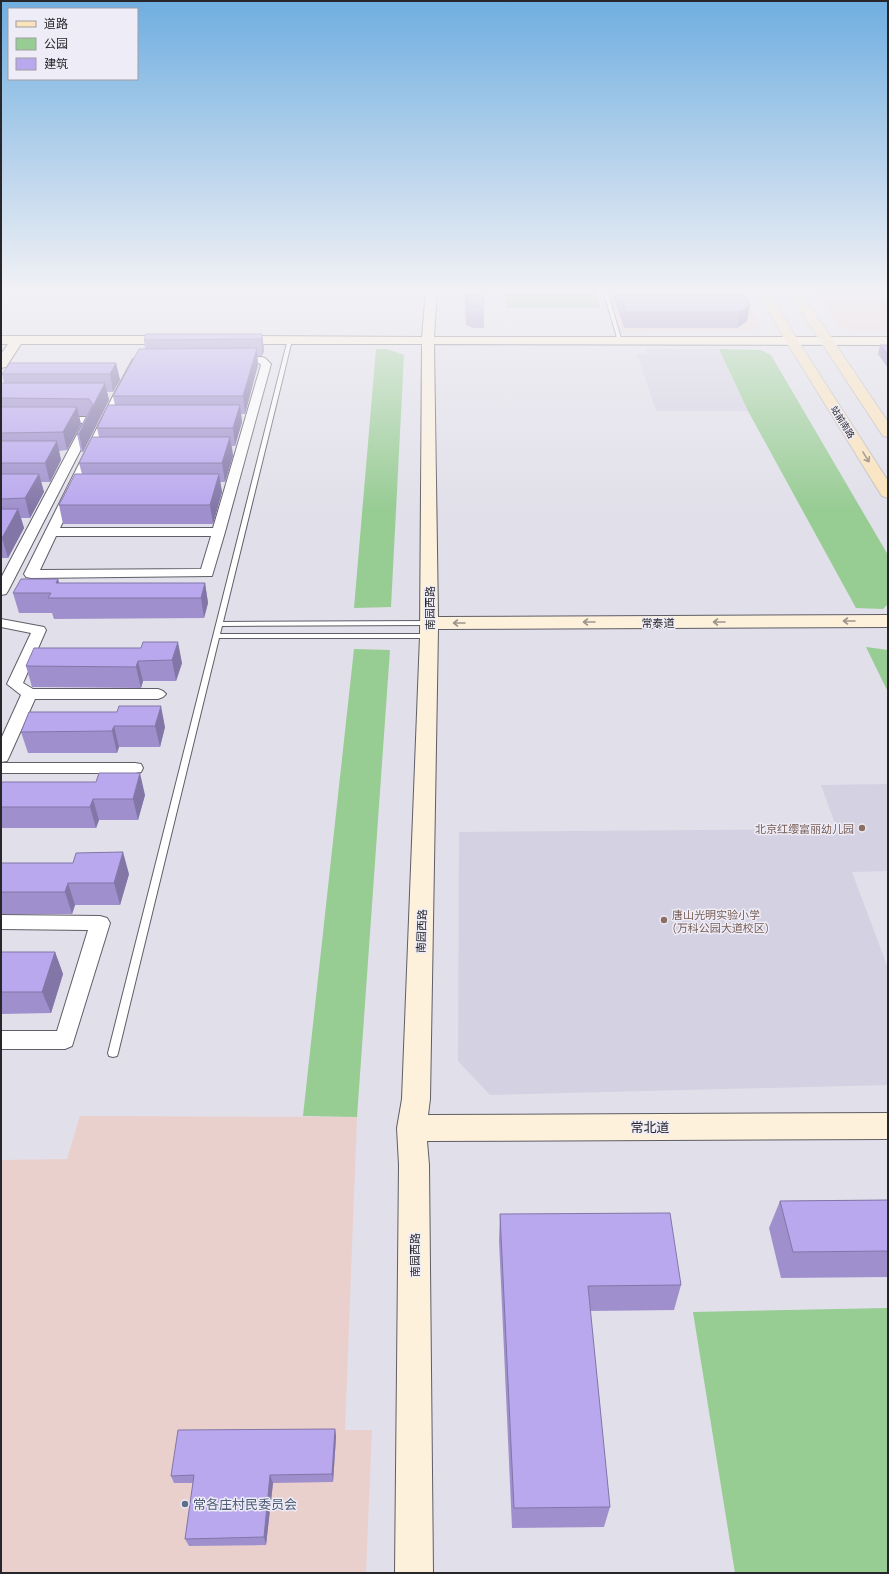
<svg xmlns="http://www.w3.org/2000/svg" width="889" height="1574" viewBox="0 0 889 1574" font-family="Manrope,'Noto Sans SC',sans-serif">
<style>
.commercial{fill:#ead0cc}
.built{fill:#d4d2e2}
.green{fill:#97cc93}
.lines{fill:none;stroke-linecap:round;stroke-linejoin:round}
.lane-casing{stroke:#5f5e66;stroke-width:2}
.street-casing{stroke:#5f5e66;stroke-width:2}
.secondary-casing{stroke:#5f5e66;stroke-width:2}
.primary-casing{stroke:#bebebf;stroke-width:2}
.lane{fill:#fff;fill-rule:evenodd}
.street{fill:#fff;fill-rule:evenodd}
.secondary{fill:#fdf1dc;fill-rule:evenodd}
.primary{fill:#fbe3ba;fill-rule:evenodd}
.wall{fill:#9f90cd}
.shaded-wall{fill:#8276a7}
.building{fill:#b9a8ee;stroke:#8276a7}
.oneway{stroke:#918472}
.oneway2{stroke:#9d968c}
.education-dot{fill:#8d6e63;stroke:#eeecf7;stroke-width:1.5}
.service-dot{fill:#5c6f8a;stroke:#eeecf7;stroke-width:1.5}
.labels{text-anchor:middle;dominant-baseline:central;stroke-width:3;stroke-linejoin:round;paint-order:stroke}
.far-street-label{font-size:9px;fill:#27262a;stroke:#eeecf7}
.street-label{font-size:11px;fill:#27262a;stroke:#eeecf7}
.education-label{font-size:11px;fill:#785e54;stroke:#eeecf7;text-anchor:end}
.near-street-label{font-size:13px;fill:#27262a;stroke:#eeecf7}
.near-service-label{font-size:13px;fill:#4e5e75;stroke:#eeecf7;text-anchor:start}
</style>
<rect width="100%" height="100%" fill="#e1dfe9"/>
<path class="commercial" d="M603,290h137l21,37 -10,4 -134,1z
M813,290h75v41h-30l-20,-5z
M80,1116l277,1 -12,313h27l-6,143h-365v-413l66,-1z"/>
<path class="built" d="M646,349h73l29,62h-92l-19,-57h10z
M888,784v87l-36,1 36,96v117l-398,10 -32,-34 1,-229 378,-3 -16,-44z"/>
<path class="green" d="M504,290h91l5,18h-93z
M376,349h11l17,6 -13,252 -37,1z
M719,349l42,1 10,5 117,200v49l-5,5 -27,-1 -108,-197z
M866,647l22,3v42z
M354,649l36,1 -33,467 -54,-1z
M888,1308v265h-153l-42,-261z"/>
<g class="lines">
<defs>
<path id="lane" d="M603,290h4l15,52 -4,-1z
M288,339l4,1 -69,282 206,-1 3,2 -3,2 -207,1 -2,8h209l3,2 -3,2h-210l-101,415 -1,3 -4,1 -4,-1 -1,-3z"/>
<path id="street" d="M261,357l4,1 6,6 -46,168 -13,44 -181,2 -5,-1 -2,-3 89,-178 20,-37zM259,363l2,2 -48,163h-153l63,-132 17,-32zM56,536h155l-10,33 -161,1z
M57,417h31l4,1 3,4 -87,169 -2,3 -5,1v-17l82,-155 -30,-1 -1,-2z
M1,619l43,8 2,3 -23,53 10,6h125l5,2 3,3 -3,3 -5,2h-123l-26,58 -2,4 -6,1v-23l20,-44 -14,-11 24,-51 -30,-6z
M1,763h134l6,1 2,4 -2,4 -6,1h-134z
M1,915l99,1 7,2 3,5 -38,123 -7,3h-64v-18h56l31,-101 -87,-1z"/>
<path id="secondary" d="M426,290h11l-3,47h454v8l-454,-1 4,273 450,-2v12l-450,2 -8,470 -2,16 460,-2v26l-461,2 2,24 4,408h-38l4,-408 -2,-37 5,-29 18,-463 2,-292h-190l-4,-1 -2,-3 2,-3 4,-1 190,1z
M1,336h173l4,1 2,3 -2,3 -4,1h-153l-15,23 -5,1v-14l7,-10h-7z"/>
<path id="primary" d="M757,290h11l30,51 90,140v17l-6,-2 -2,-3 -94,-152z
M787,290h12l89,132v15l-5,-1 -2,-3z"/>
</defs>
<use href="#lane" class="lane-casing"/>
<use href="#street" class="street-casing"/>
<use href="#secondary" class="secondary-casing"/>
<use href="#primary" class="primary-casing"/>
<use href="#lane" class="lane"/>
<use href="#street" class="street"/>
<use href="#secondary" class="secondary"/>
<use href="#primary" class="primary"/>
</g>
<path class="wall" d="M464,290h19l1,16v22h-11l-7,-3z
M611,290h131l5,31 -10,7h-113z
M262,334l2,17 -2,5h-5l1,9 -13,49h-4l1,8 -7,24h-3l1,10 -8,26h-5l2,10 -9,32h-150l-4,-19 23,-31 -3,-11 20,-26 -2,-9 18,-23 -2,-9 32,-47 -1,-9z
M880,345h8v23l-10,-14z
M116,363l4,17 -7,12h-6l2,8 -26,52h-2l-4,-18 9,-18h-7l2,8 -14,26 -8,1 2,9 -11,22h-9l3,10 -14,26h-9l3,10 -16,30h-7v-175h3l-2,-9z
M58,579l1,4h146l3,20 -4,15 -150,1 -2,-6h-33l-6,-20z
M141,648l41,15 -6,18h-33l-2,7 -109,-1 -6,-21z
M29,712l136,15 -5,20h-41l-2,6h-89l-7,-21z
M1,782l144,13 -7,25h-39l-3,8h-95z
M1,863l128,11 -9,31h-45l-3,9h-71z
M1,952h54l8,22 -12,39 -50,1z
M888,1200v77l-107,1 -12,-50 11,-27z
M500,1214l181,71 -7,25 -84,1 20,196 -6,20 -92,1 -13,-288z
M335,1429l1,8 -3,45 -60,1 -7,62 -77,1 -4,-7 8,-56h-19l-3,-7z"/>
<path class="shaded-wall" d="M750,305l-3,16 -10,7 3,-16z
M262,334l2,17 -2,5 -1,-17z
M257,348l1,17 -13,49 -2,-18z
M116,363l4,17 -7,12 -3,-18z
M105,383l4,17 -26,52 -4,-18z
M240,405l2,17 -7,24 -2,-18z
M77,407l4,17 -14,26 -4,-18z
M230,437l3,19 -8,26 -3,-19z
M57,441l4,19 -11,22 -5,-19z
M39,474l5,18 -14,26 -5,-20z
M219,474l3,18 -9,32 -3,-19z
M18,509l6,19 -16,30 -6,-20z
M58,579l5,19 -7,-15z
M205,583l3,20 -4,15 -3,-20z
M178,642l4,21 -6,18 -4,-21z
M138,661l5,20 -2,7 -5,-21z
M161,706l4,21 -5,20 -5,-21z
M114,726l5,21 -2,6 -5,-22z
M140,773l5,22 -7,25 -5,-21z
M93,799l6,21 -3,8 -6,-21z
M123,852l6,22 -9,31 -6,-22z
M68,883l7,22 -3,9 -7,-22z
M55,952l8,22 -12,39 -9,-21z
M335,1429l1,8 -3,45 -1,-8z
M270,1475l3,8 -7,62 -2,-8z"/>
<path class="building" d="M466,290h17l1,16h-10l-7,-4z
M618,290h124l8,15 -10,7h-114z
M146,334h116l-1,5 -117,1z
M880,345h8v10z
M257,348l-14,48h-130l26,-47z
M10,363h106l-6,11h-108z
M1,383h104l-26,51h-2l16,-29 -4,-6 -88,-1z
M108,405h132l-7,23h-136z
M1,407h76l-14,25 -62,1z
M92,437h138l-8,26h-143z
M1,441h56l-12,22h-44z
M1,474h38l-14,24 -24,1z
M75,474h144l-9,31h-151z
M1,509h17l-16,29h-1z
M21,579h37l-2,4h149l-4,15h-153l3,-5h-38z
M143,642h35l-6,18 -34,1 -2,6 -110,-1 8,-18h107z
M119,706h42l-6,20h-41l-2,5 -91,1 8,-20h88z
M99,773h41l-7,26h-40l-3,8h-89v-25h95z
M123,852l-9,31h-46l-3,9h-64v-29h72l3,-10z
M1,952h54l-13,40h-41z
M888,1200v51l-95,1 -13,-51z
M670,1213l11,72 -93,1 22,221 -96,1 -14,-294z
M335,1429l-3,45 -62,1 -6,62 -79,2 9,-64 -23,1 7,-46z"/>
<defs><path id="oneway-shaft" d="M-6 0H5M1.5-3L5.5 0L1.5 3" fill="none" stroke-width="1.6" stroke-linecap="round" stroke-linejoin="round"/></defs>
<use class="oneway" href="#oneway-shaft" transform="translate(866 457) rotate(58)"/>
<g class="oneway2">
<use href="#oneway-shaft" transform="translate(849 621) rotate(180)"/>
<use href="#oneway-shaft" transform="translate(589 622) rotate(180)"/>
<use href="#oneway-shaft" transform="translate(719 622) rotate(180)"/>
<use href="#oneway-shaft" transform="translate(459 623) rotate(180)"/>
</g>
<linearGradient id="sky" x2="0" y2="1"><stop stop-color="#6faee0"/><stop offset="0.57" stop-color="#f2f1f5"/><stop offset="1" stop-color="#f2f1f5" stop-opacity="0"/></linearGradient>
<rect width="889" height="510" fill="url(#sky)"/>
<g class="education-dot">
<circle cx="862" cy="828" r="4"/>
<circle cx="664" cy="920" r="4"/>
</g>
<circle class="service-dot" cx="185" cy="1504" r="4"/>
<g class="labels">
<g class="far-street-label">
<text transform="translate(843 422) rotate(58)">站前南路</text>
</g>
<g class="street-label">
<text transform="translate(429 608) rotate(-90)">南园西路</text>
<text x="658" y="622">常泰道</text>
<text transform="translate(421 931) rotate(-88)">南园西路</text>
<text transform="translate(414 1255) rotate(-90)">南园西路</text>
</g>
<g class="education-label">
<text x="854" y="828">北京红缨富丽幼儿园</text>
<text x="672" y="914" text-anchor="start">唐山光明实验小学<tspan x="672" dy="13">(万科公园大道校区)</tspan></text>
</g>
<g class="near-street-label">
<text x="650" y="1127">常北道</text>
</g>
<g class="near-service-label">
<text x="193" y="1504">常各庄村民委员会</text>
</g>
</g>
<rect width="889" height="1574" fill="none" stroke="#27262a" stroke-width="4"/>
<rect x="8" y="8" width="130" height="72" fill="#eeecf7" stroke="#9e9da5"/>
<rect x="16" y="21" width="20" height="6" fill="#fbe3ba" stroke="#9e9da5"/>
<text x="44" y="28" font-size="12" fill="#27262a">道路</text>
<rect x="16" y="38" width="20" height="12" fill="#97cc93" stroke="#9e9da5"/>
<text x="44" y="48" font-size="12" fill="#27262a">公园</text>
<rect x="16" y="58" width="20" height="12" fill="#b9a8ee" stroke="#9e9da5"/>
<text x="44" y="68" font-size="12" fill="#27262a">建筑</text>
</svg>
